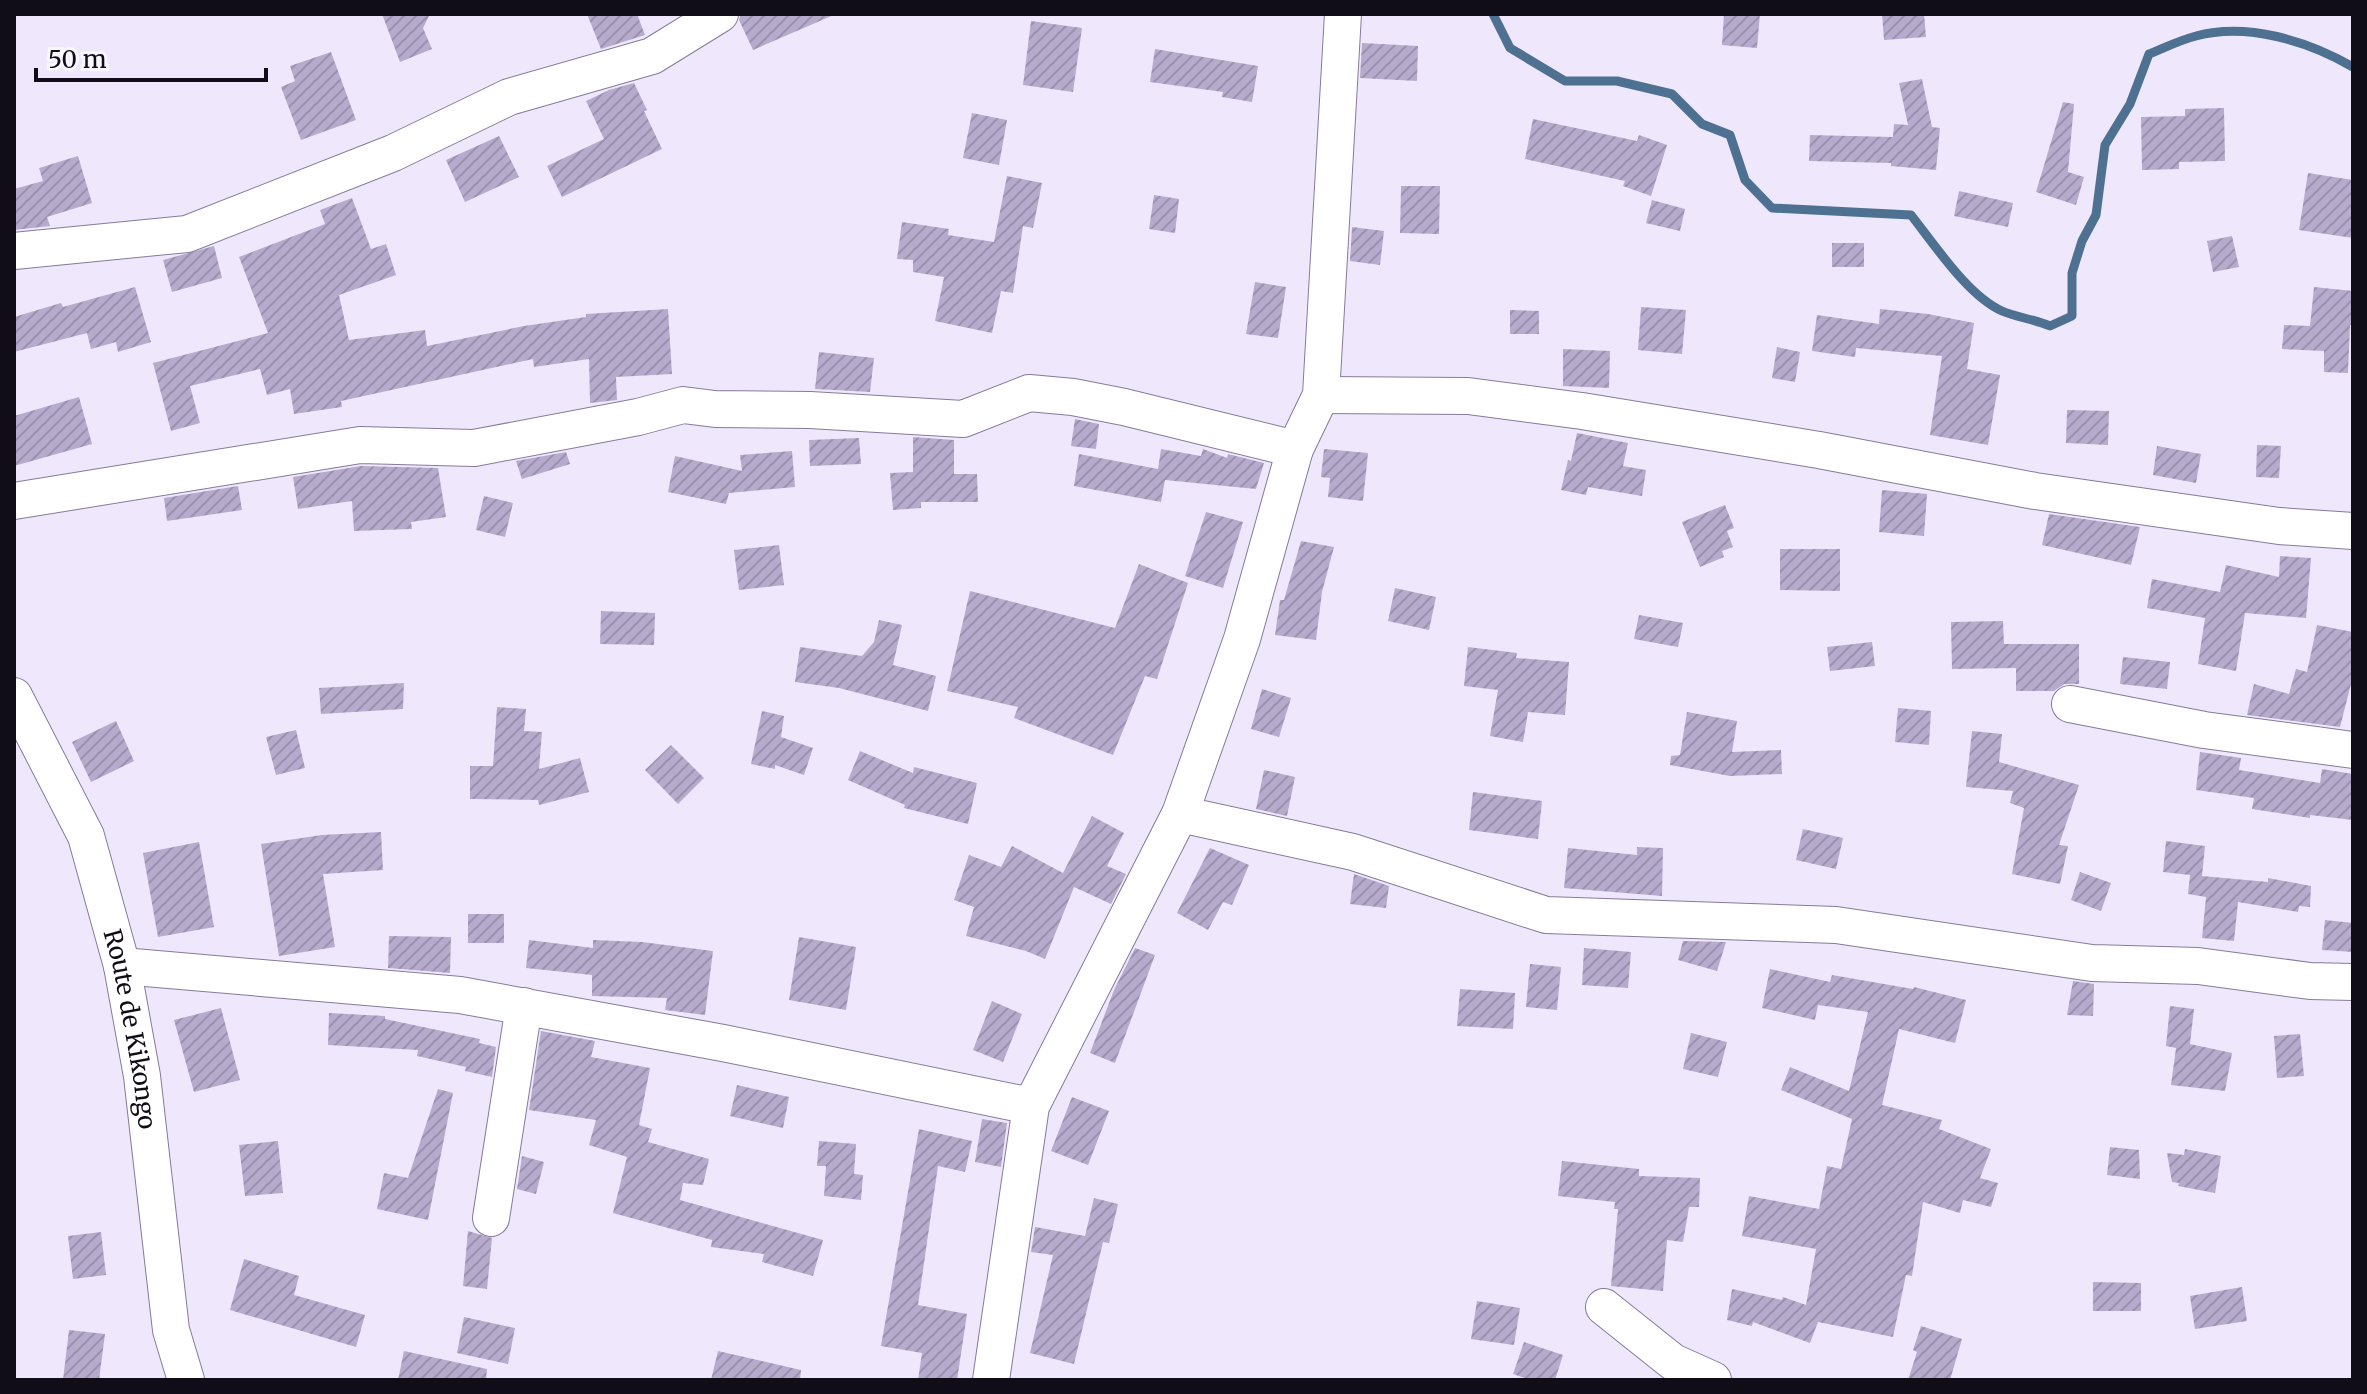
<svg xmlns="http://www.w3.org/2000/svg" width="2367" height="1394" viewBox="0 0 2367 1394" font-family="Merriweather,serif">
<style>
.lines{fill:none;stroke-linecap:round;stroke-linejoin:round}
.stream{stroke:#4e7091;stroke-width:9}
.building{fill:url(#building-hatch)}
.minor-casing{stroke:#867a9a;stroke-width:38}
.minor{stroke:#fff;stroke-width:36}
.labels{text-anchor:middle;dominant-baseline:central;stroke-width:8;stroke-linejoin:round;paint-order:stroke}
.street-label{font-size:24px;fill:#110d18;stroke:#faf8ff}
</style>
<defs>
<pattern id="building-hatch" width="6" height="6" patternUnits="userSpaceOnUse" patternTransform="scale(2)"><rect width="6" height="6" fill="#b7abcd"/><path d="M-1 1l2-2M0 6l6-6M5 7l2-2" fill="none" stroke="#9c92af"/></pattern>
</defs>
<rect width="100%" height="100%" fill="#efe8fd"/>
<g class="lines">
<path class="stream" d="M1493,14l17,34 55,33h52l55,13 30,30 28,11 15,45 27,28 139,7c23,29 57,81 91,96 13,6 32,8 48,15l22,-10v-43l10,-32 14,-26 9,-70 25,-41 19,-50c15,-6 31,-14 47,-18 51,-14 112,5 157,31"/>
</g>
<path class="building" d="M382,14h48l-7,14 9,21 -32,13z
M587,14h50l8,21 -44,14z
M741,14h95l-83,36 -14,-30z
M1724,14h36l-3,34 -35,-3z
M1882,14h42l2,23 -42,3z
M1031,21l51,7 -9,64 -50,-7z
M1362,43l56,3 -1,35 -57,-3z
M1155,49l103,17 -6,36 -30,-5 1,-5 -73,-10z
M331,52l25,68 -55,20 -20,-53 14,-6 -5,-15z
M1922,79l10,48 8,1 -4,42 -45,-4v-3l-82,-2 1,-26 83,2 1,-13 14,1 -9,-42z
M634,83l13,27 -3,1 18,38 -100,48 -15,-31 57,-27 -18,-38 23,-11z
M2063,102l11,2 -6,68 16,5 -8,28 -40,-13z
M2224,108l1,53 -46,1v7l-37,1 -1,-53 44,-1v-7z
M972,113l35,7 -8,45 -36,-7z
M1533,119l104,22 2,-6 28,10 -16,51 -28,-10 2,-5 -100,-22z
M499,136l20,41 -54,25 -19,-42z
M78,156l14,47 -45,14 3,9 -36,4v-41l29,-8 -4,-13z
M2308,173l45,7v58l-54,-8z
M1007,176l35,7 -9,45 -10,-2 -10,67 -12,-2 -9,42 -57,-12 9,-44 -31,-5v-12l-16,-1 5,-37 47,7 -1,6 46,7z
M1401,186h39l-1,48 -39,-1z
M1959,191l54,12 -5,24 -54,-11z
M1154,195l25,4 -4,34 -26,-4z
M352,198l19,51 15,-5 10,31 -57,20 10,45 76,-10 2,16 97,-20 62,-9v-3l82,-5 4,65 -56,3 1,23 -27,3 -1,-44 -55,8 -1,-8 -192,42 1,6 -48,7 -4,-25 -23,6 -7,-26 -70,17 10,37 -29,8 -18,-68 115,-30 -29,-76 86,-33 -5,-14z
M1652,200l33,9 -5,22 -34,-8z
M1352,227l32,4 -4,34 -30,-4z
M2232,236l7,31 -26,5 -6,-31z
M1832,243h32v24h-32z
M214,246l8,32 -50,14 -9,-32z
M1255,282l31,5 -8,51 -32,-4z
M135,287l16,55 -33,10 -2,-10 -25,7 -4,-16 -73,19v-35l47,-14 2,4z
M2314,287l39,4v34h-3l-2,48 -24,-1v-21l-42,-2 2,-24 26,1z
M1641,307l45,3 -4,44 -44,-4z
M1880,309l48,5 46,9 -7,46 33,6 -12,70 -58,-10 12,-79 -86,-8 -1,9 -43,-6 5,-36 62,9z
M1510,310l29,1v23h-29z
M1777,347l23,5 -5,30 -23,-4z
M1563,349l47,2 -1,37 -46,-2z
M819,352l55,6 -4,34 -55,-3z
M79,397l13,47 -78,22v-50z
M2067,410l42,1 -1,34 -42,-2z
M1075,419l24,5 -3,25 -25,-3z
M1577,433l51,10 -5,23 23,4 -4,26 -54,-9 -2,8 -25,-5 7,-30 3,1z
M913,437l41,3v34h23l1,28h-57v6l-28,2 -3,-37 23,-1z
M859,438l2,26 -51,2 -1,-26z
M2257,445l24,1 -2,32 -23,-1z
M2157,446l44,8 -5,29 -43,-8z
M1161,449l40,7 2,-7 24,9 1,-4 36,9 -8,26 -91,-9 -4,22 -87,-16 5,-32 79,15z
M1324,449l44,4 -5,48 -35,-4 2,-19 -9,-1z
M792,451l3,36 -66,6 -3,11 -58,-12 7,-36 67,15 -2,-16z
M566,452l4,12 -48,15 -6,-18z
M361,466l77,2 8,49 -35,5 1,7 -58,2 -2,-30 -54,8 -5,-32z
M238,486l4,24 -75,11 -3,-23z
M1882,490l45,4 -3,42 -45,-4z
M484,496l29,7 -8,34 -29,-7z
M1725,505l9,23 -7,3 6,16 -11,4 2,6 -24,10 -18,-45z
M1206,512l37,10 -20,66 -38,-12z
M2049,514l91,13 -9,38 -89,-20z
M1301,541l33,6 -12,45 -6,48 -41,-5 5,-35h4z
M779,545l5,40 -45,5 -5,-40z
M1780,549h60v42l-60,-1z
M2280,556l31,2 -5,60 -61,-5 -9,58 -38,-7 7,-46 -58,-10 5,-29 68,13 6,-27 53,12z
M1139,564l49,19 -31,96 -12,-3 -32,79 -99,-37 4,-11 -71,-16 23,-100 145,37z
M1395,588l41,9 -7,33 -41,-9z
M601,611l54,2 -1,32 -54,-1z
M1639,615l44,8 -5,24 -44,-8z
M879,620l23,5 -9,40 43,11 -8,35 -89,-23 -44,-6 5,-35 62,9 12,-14z
M2003,621l1,23h75v40h-15l-10,7h-38v-23l-64,1 -1,-47z
M2317,625l36,7v44l-13,51 -93,-12 7,-31 35,10 7,-25 11,3z
M1872,642l3,24 -45,5 -3,-24z
M1468,647l49,6 -1,5 53,4 -4,53 -37,-3 -5,30 -33,-6 8,-46 -34,-4z
M2123,657l47,5 -3,27 -47,-5z
M404,683l-1,26 -82,5 -2,-26z
M1262,689l29,9 -12,39 -28,-8z
M497,707l29,2 -2,22 18,1 -3,37 41,-11 9,34 -50,13 -1,-5 -68,-1v-33h23z
M1898,708l33,3 -2,34 -34,-3z
M762,711l22,5 -3,21 32,11 -9,27 -29,-10v4l-24,-5z
M1687,712l50,9 -5,31 49,-2 1,24 -52,2 -60,-11 1,-9 9,-1z
M116,721l18,40 -43,21 -19,-40z
M296,730l9,38 -29,7 -10,-38z
M1972,731l30,3 -3,28 80,23 -20,60 9,1 -8,38 -48,-10 12,-66 -14,-5 3,-12 -47,-4z
M671,745l33,33 -26,26 -33,-34z
M860,751l53,22 1,-6 63,16 -9,41 -64,-16 1,-3 -57,-25z
M2200,752l41,6 -2,12 81,13 2,-14 31,5v46l-43,-5v3l-58,-9 2,-11 -58,-8z
M1264,770l31,7 -8,39 -31,-7z
M1473,792l69,9 -4,38 -69,-9z
M1092,816l32,17 -17,33 19,8 -15,30 -37,-17 -29,72 -19,-8 -60,-15 8,-29 -20,-7 15,-45 32,12 11,-21 51,27z
M1803,829l40,9 -7,31 -40,-9z
M381,832l2,38 -60,4 12,73 -56,9 -18,-112 61,-9z
M2166,841l39,5 -3,30 66,6v-4l43,8 -1,21 -11,-1 -1,6 -60,-10 -4,39 -32,-3 4,-41 -18,-3 2,-19 -27,-3z
M199,842l15,85 -56,10 -15,-84z
M1637,847l26,1 -1,48 -98,-8 4,-40 69,7z
M1210,848l39,17 -17,40 -9,-3 -15,28 -31,-17z
M2080,872l31,11 -10,28 -30,-11z
M1354,874l35,12 -3,22 -36,-4z
M468,914h36v29h-36z
M2325,920l28,3v29l-31,-2z
M389,936l62,1 -1,36 -62,-5z
M799,937l57,10 -10,63 -57,-10z
M529,940l64,8v-8l49,2 71,9 -8,64 -40,-5 2,-12 -75,-2v-21l-66,-7z
M1683,941l43,1 -9,29 -39,-11z
M1135,948l20,7 -40,108 -25,-10 24,-63z
M1584,948l47,4 -3,36 -46,-3z
M1530,964l31,3 -4,43 -31,-3z
M1770,969l60,13 2,-7 81,14 1,-2 52,13 -11,43 -56,-14 -17,76 60,15 -3,9 52,20 -11,29 18,5 -7,24 -28,-7 -3,13 -37,-11 -11,74 -6,-1 -13,62 -75,-15 -8,21 -57,-21 -1,4 -25,-6 5,-31 50,11 1,-3 23,8 10,-56 -74,-13 7,-40 70,13 8,-43 14,3 11,-50 -71,-29 9,-23 59,24 19,-79 -50,-7 -3,15 -53,-12z
M2073,981l21,3 -1,32 -26,-1z
M1460,989l55,4 -2,36 -56,-3z
M992,1001l30,13 -19,48 -30,-12z
M2170,1006l24,3 -4,35 42,9 -7,38 -54,-6 5,-37 -10,-2z
M221,1008l19,72 -46,12 -20,-72z
M329,1013l56,3v3l95,20 -1,4 17,4 -4,30 -27,-6 1,-4 -49,-11 1,-6 -90,-5z
M541,1031l54,10 -4,16 59,11 -11,57 13,4 -4,13 61,17 -6,26 -20,-2 -3,17 143,40 -10,36 -51,-14 2,-8 -53,-7 1,-7 -99,-27 14,-56 -38,-12 7,-25 -67,-10z
M1691,1033l36,9 -9,35 -35,-8z
M2300,1034l4,42 -27,2 -3,-42z
M737,1085l52,12 -6,31 -53,-12z
M438,1089l15,4 -25,127 -51,-11 7,-36 24,5z
M1072,1097l37,14 -21,54 -37,-14z
M982,1119l25,4 -6,44 -26,-5z
M919,1129l53,12 -7,31 -27,-6 -20,139 49,9 -10,66h-39l4,-27 -41,-7z
M278,1141l5,52 -38,3 -6,-51z
M819,1141l37,3 -2,30 9,1 -2,25 -37,-4 2,-30h-9z
M2110,1147l29,3 1,29 -33,-4z
M2185,1149l36,7 -6,37 -37,-7 1,-3 -7,-1 -5,-29 17,2z
M522,1156l22,6 -8,32 -19,-5z
M1562,1161l77,8v7l61,2 -1,29h-10l-6,35 -16,-2 -4,51 -52,-5 7,-77h-4l1,-7 -57,-6z
M1094,1198l24,6 -9,39 -6,-1 -29,122 -44,-11 23,-98 -22,-3 4,-25 50,9z
M468,1231l24,7 -5,51 -24,-3z
M101,1232l5,43 -33,4 -5,-43z
M244,1259l55,17 -5,19 71,20 -9,32 -126,-37z
M2093,1282l48,1v28h-48z
M2242,1287l5,34 -52,8 -5,-33z
M1477,1301l43,7 -6,37 -43,-6z
M464,1317l51,11 -7,36 -51,-11z
M1921,1326l41,13 -12,41h-42l9,-28 -4,-2z
M69,1330l36,4 -6,46h-36z
M1524,1342l39,13 -8,25h-25l-17,-6z
M404,1351l83,18 -1,11h-88z
M718,1351l83,19 -1,10h-89z"/>
<g class="lines">
<defs>
<g id="minor">
<path d="M14,251l173,-17 206,-81 116,-56 143,-41 68,-42"/>
<path d="M1321,395l147,1 114,15 237,39 216,41 244,35 74,5"/>
<path d="M14,501l346,-56 114,3 164,-31 45,-12 32,4 95,1 153,9 66,-26 44,4 51,10 171,42"/>
<path id="s1" d="M14,696l72,140 36,130 20,110 29,254 15,50"/>
<path d="M2070,704l134,26 149,20"/>
<path d="M1180,814l173,38 193,63 290,10 256,38 106,3 112,15 43,1"/>
<path d="M122,966l338,29 263,48 308,63"/>
<path d="M491,1218l33,-212"/>
<path d="M1604,1307l69,55 40,18"/>
<path d="M991,1380l40,-274 149,-292 62,-175 53,-190 26,-54 22,-381"/>
</g>
</defs>
<use href="#minor" class="minor-casing"/>
<use href="#minor" class="minor"/>
</g>
<g class="labels">
<g class="street-label">
<text stroke="none"><textPath href="#s1" startOffset="356">Route de Kikongo</textPath></text>
</g>
</g>
<rect width="2367" height="1394" fill="none" stroke="#110d18" stroke-width="32"/>
<path d="M36 68v12h230v-12" fill="none" stroke="#110d18" stroke-width="4"/>
<text x="48" y="68" font-size="24" fill="#110d18" stroke="#faf8ff" stroke-width="6" paint-order="stroke">50 m</text>
</svg>
